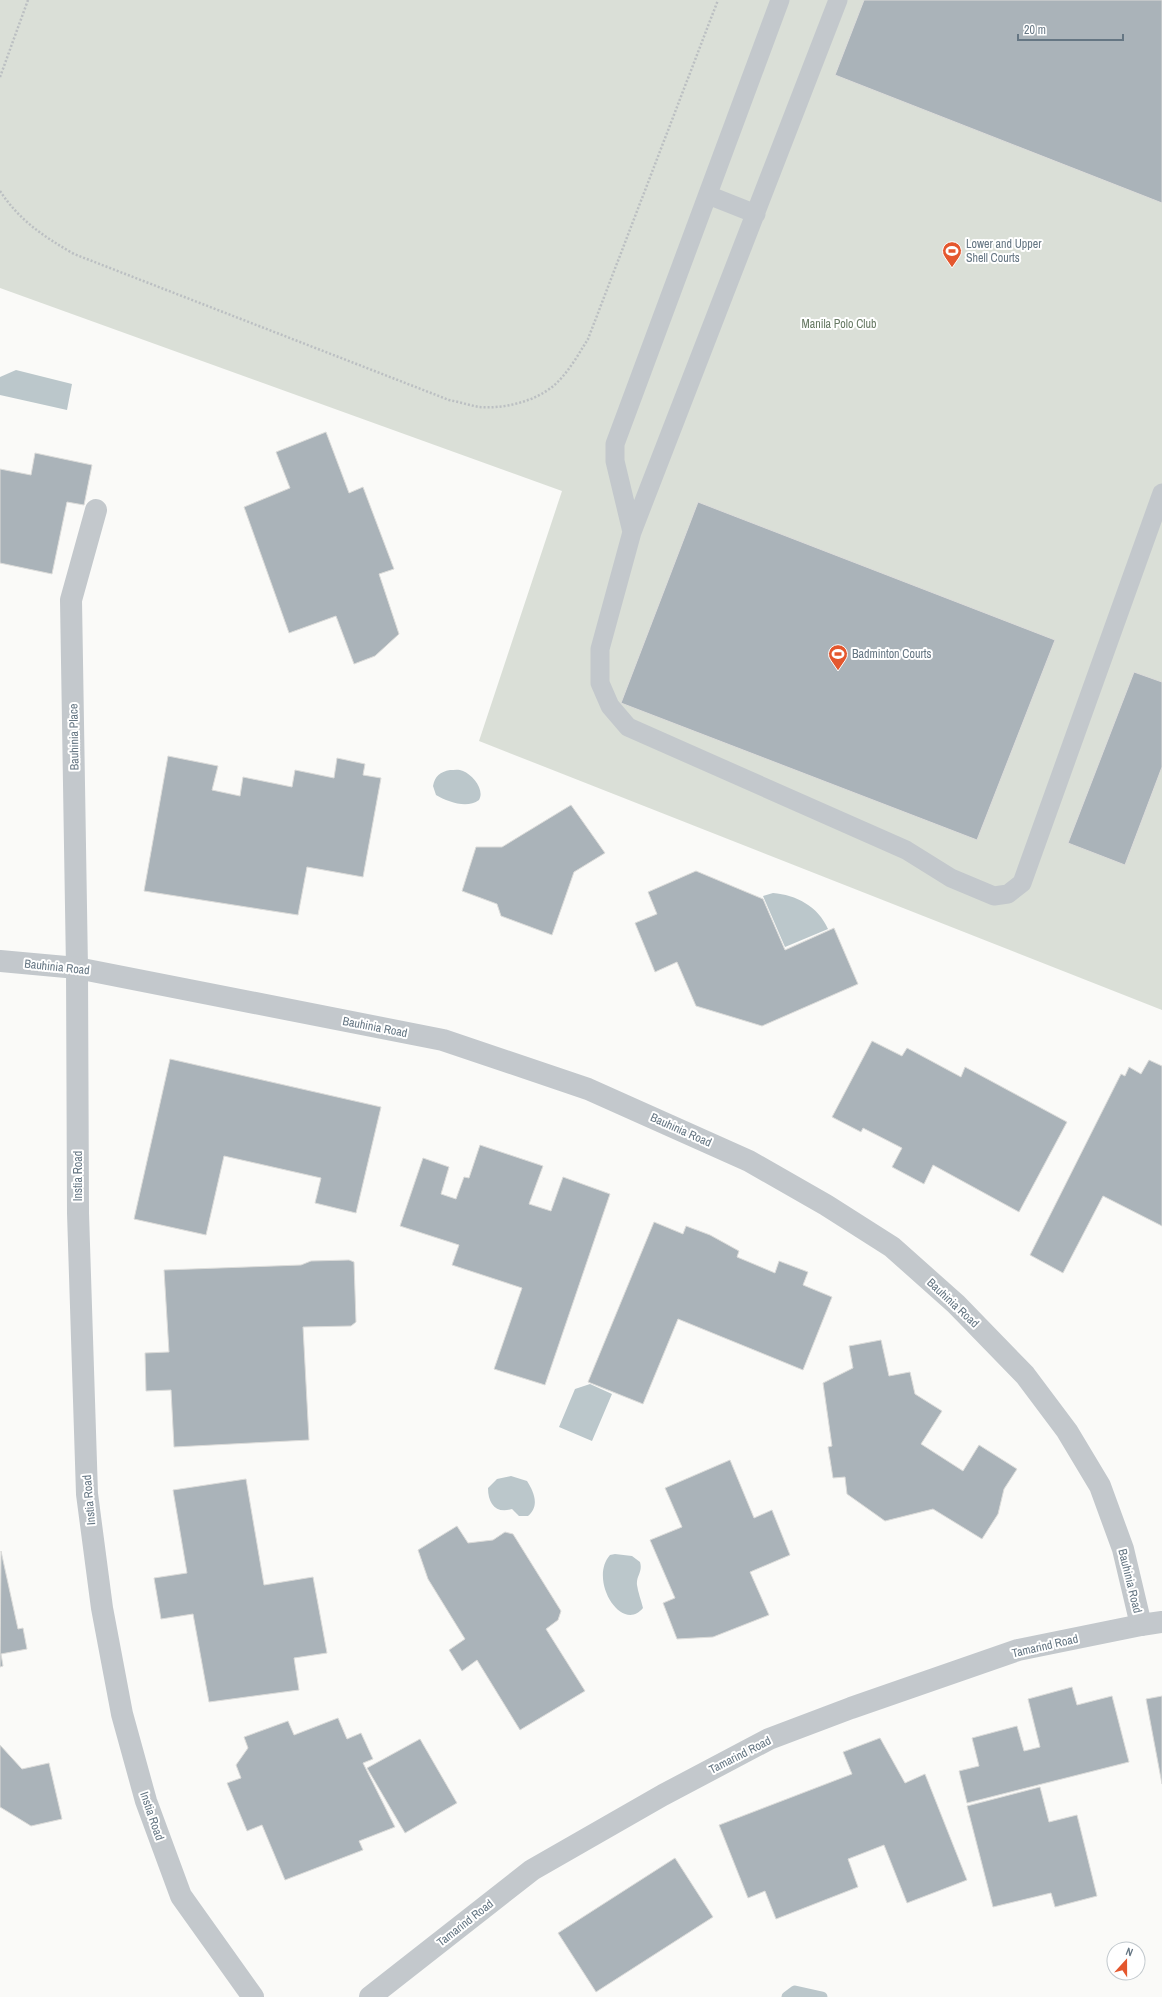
<svg xmlns="http://www.w3.org/2000/svg" width="1162" height="1997" viewBox="0 0 1162 1997" font-family="'Archivo Narrow',sans-serif">
<style>
.green{fill:#dadfd7}
.water{fill:#bbc7cb}
.lines{fill:none;stroke-linecap:round;stroke-linejoin:round}
.stream{stroke:#bbc7cb;stroke-width:11}
.building{fill:#aab3b9;stroke:#dcdcda}
.path{stroke:#bbbfc2;stroke-width:2.5;stroke-dasharray:2 2;stroke-linecap:butt}
.service{stroke:#c3c8cc;stroke-width:19}
.minor{stroke:#c3c8cc;stroke-width:22}
.tertiary{stroke:#c3c8cc;stroke-width:22}
.labels{text-anchor:middle;dominant-baseline:central;stroke-width:4;stroke-linejoin:round;paint-order:stroke}
.poi-label{font-size:12px;fill:#657683;stroke:#fff;text-anchor:start}
.park-label{font-size:12px;fill:#687a64;stroke:#fff}
.street-label{font-size:12px;fill:#657683;stroke:#fff}
</style>
<rect width="100%" height="100%" fill="#fafaf8"/>
<path class="green" d="M0,0h1162v1010l-683,-269 83,-250 -562,-203z"/>
<path class="water" d="M16,370l56,14 -5,26 -67,-15v-18z
M450,770c4,0 9,-1 13,1 10,4 22,19 16,29 -12,9 -31,2 -43,-5l-3,-9c2,-10 7,-14 17,-16z
M773,893c23,2 45,13 55,36l-43,18 -22,-51z
M590,1384l22,10 -20,47 -33,-14 16,-38z
M511,1476l16,5c7,11 13,25 1,35h-9l-7,-7c-16,5 -24,-5 -24,-21l9,-9z
M615,1554l17,2 8,6c3,10 -4,14 -3,23 1,7 4,15 6,23 -21,26 -55,-28 -33,-53z"/>
<g class="lines">
<path class="stream" d="M787,1997l8,-6 27,6"/>
</g>
<path class="building" d="M864,0h298v203l-327,-128z
M326,432l23,61 14,-6 31,82 -15,5 20,60 -24,22 -21,8 -18,-48 -47,17 -45,-126 46,-19 -14,-36z
M35,453l57,12 -8,40 -17,-3 -15,72 -52,-11v-94l31,6z
M698,502l357,138 -78,200 -356,-137z
M1134,672l28,10v85l-37,98 -57,-22z
M168,756l50,10 -6,24 28,6 3,-19 49,10 3,-17 39,8 3,-20 28,6 -2,11 18,3 -18,99 -56,-10 -9,48 -154,-24z
M571,805l34,48 -31,19 -22,63 -51,-19 -4,-12 -35,-13 14,-44h26z
M696,871l67,28 22,51 49,-22 24,56 -96,42 -66,-20 -19,-44 -22,10 -20,-49 22,-9 -9,-22z
M872,1041l30,15 5,-8 54,29 4,-10 102,55 -48,90 -86,-47 -9,19 -32,-17 10,-19 -39,-20 -2,4 -29,-15z
M170,1059l211,48 -25,106 -41,-10 6,-25 -97,-22 -18,79 -72,-16z
M1149,1060l13,6v160l-59,-30 -40,77 -33,-18 91,-181 4,2 4,-9 12,7z
M480,1145l63,21 -14,38 22,7 12,-34 47,17 -65,191 -51,-16 28,-81 -70,-23 7,-20 -59,-19 23,-68 26,9 -8,27 15,5 8,-22 5,1z
M654,1222l29,12 3,-8 24,9 29,16 -2,6 38,16 4,-12 29,11 -5,13 29,12 -29,73 -125,-51 -35,85 -55,-22z
M349,1260l5,2 2,60 -5,4 -48,1 6,113 -135,7 -3,-57 -25,1 -1,-38 24,-1 -5,-82 137,-5 10,-4z
M881,1340l8,36 21,-4 5,22 27,17 -21,33 42,27 16,-26 38,24 -13,20 -6,25 -16,25 -49,-30 -48,12 -38,-27 -2,-17 -12,1 -5,-31 4,-1 -9,-63 30,-15 -4,-22z
M730,1460l24,58 18,-8 18,45 -40,17 19,43 -56,22 -36,2 -14,-36 12,-5 -25,-58 32,-13 -17,-39z
M246,1479l18,106 49,-8 14,76 -33,5 5,32 -90,12 -16,-88 -32,5 -7,-41 33,-5 -14,-83z
M457,1526l11,17 25,-3 12,-8 8,2 48,77 -3,9 -12,9 39,62 -65,39 -43,-70 -15,11 -13,-21 16,-11 -37,-60 -10,-29z
M1,1551l17,78 5,-1 4,21 -26,5 2,12 -3,1z
M1072,1687l5,18 35,-9 17,66 -162,41 -8,-32 20,-5 -7,-28 45,-12 7,25 16,-4 -12,-48z
M1162,1696v88l-16,-85z
M338,1718l9,21 14,-6 12,26 -10,4 32,64 -36,14 4,9 -78,30 -23,-55 -15,6 -20,-48 14,-5 -5,-13 12,-17 -4,-11 44,-16 6,14z
M880,1738l25,45 20,-9 42,106 -60,23 -23,-58 -36,14 10,28 -82,32 -11,-28 -17,7 -29,-73 133,-51 -9,-22z
M420,1739l37,64 -52,30 -38,-65z
M0,1745l22,24 27,-6 13,56 -31,7 -31,-19z
M1040,1787l9,35 28,-7 20,81 -42,11 -4,-14 -58,14 -26,-101z
M675,1858l38,59 -117,75 -38,-59z"/>
<g class="lines">
<path class="path" d="M0,77l28,-77
M0,191c20,30 43,45 74,63l375,146c10,2 20,5 30,7 24,2 54,-5 73,-20 15,-12 26,-32 36,-48l130,-339"/>
<path class="service" d="M780,0l-165,444v17l17,71 206,-532
M708,195l48,19
M632,532l-32,117v34l10,23 18,21 278,123 45,28 43,18 14,-2 14,-11 140,-390"/>
<path class="minor" d="M96,510l-25,90 6,368 1,245 9,281 15,114 20,106 24,87 35,95 72,101
M370,1997l162,-127 131,-75 106,-56 82,-31 167,-58 123,-25"/>
<path class="tertiary" d="M0,961l77,7 366,72 145,49 161,72 77,44 66,42 64,57 69,71 42,56 33,55 23,63 18,76 21,-3"/>
</g>
<defs>
<symbol id="stadium-pin" viewBox="-11 -11 22 30"><path d="M0 17L-7.5 6A9.5 9.5 0 1 1 7.5 6Z" fill="#e4572e" stroke="#fff"/><path d="M0-5a6.5 5 0 1 0 0 10a6.5 5 0 1 0 0-10ZM-3.5-1.8h7v3.6h-7Z" fill="#fff"/></symbol>
</defs>
<g fill-rule="evenodd">
<use href="#stadium-pin" x="941" y="240" width="22" height="30"/>
<use href="#stadium-pin" x="827" y="643" width="22" height="30"/>
</g>
<g class="labels">
<g class="poi-label">
<text x="966" y="244">Lower and Upper<tspan x="966" dy="14">Shell Courts</tspan></text>
<text x="852" y="654">Badminton Courts</text>
</g>
<g class="park-label">
<text x="839" y="324">Manila Polo Club</text>
</g>
<g class="street-label">
<text transform="translate(74 737) rotate(-91)">Bauhinia Place</text>
<text transform="translate(57 967) rotate(6)">Bauhinia Road</text>
<text transform="translate(375 1027) rotate(11)">Bauhinia Road</text>
<text transform="translate(681 1130) rotate(24)">Bauhinia Road</text>
<text transform="translate(78 1176) rotate(-90)">Instia Road</text>
<text transform="translate(953 1303) rotate(43)">Bauhinia Road</text>
<text transform="translate(89 1500) rotate(-95)">Instia Road</text>
<text transform="translate(1130 1581) rotate(76)">Bauhinia Road</text>
<text transform="translate(1045 1646) rotate(-13)">Tamarind Road</text>
<text transform="translate(740 1755) rotate(-27)">Tamarind Road</text>
<text transform="translate(152 1816) rotate(71)">Instia Road</text>
<text transform="translate(465 1923) rotate(-38)">Tamarind Road</text>
</g>
</g>
<g transform="translate(1126 1961) rotate(21)"><circle r="19" fill="#ffffff" stroke="#c1c8cd"/>
<path d="M0-3L7 15L0 10L-7 15Z" fill="#e4572e"/>
<text y="-6" font-size="11" font-weight="bold" text-anchor="middle" fill="#657683">N</text>
</g>
<path d="M1018 34v6h105v-6" fill="none" stroke="#657683" stroke-width="2"/>
<text x="1024" y="34" font-size="12" fill="#657683" stroke="#ffffff" stroke-width="3" paint-order="stroke">20 m</text>
</svg>
